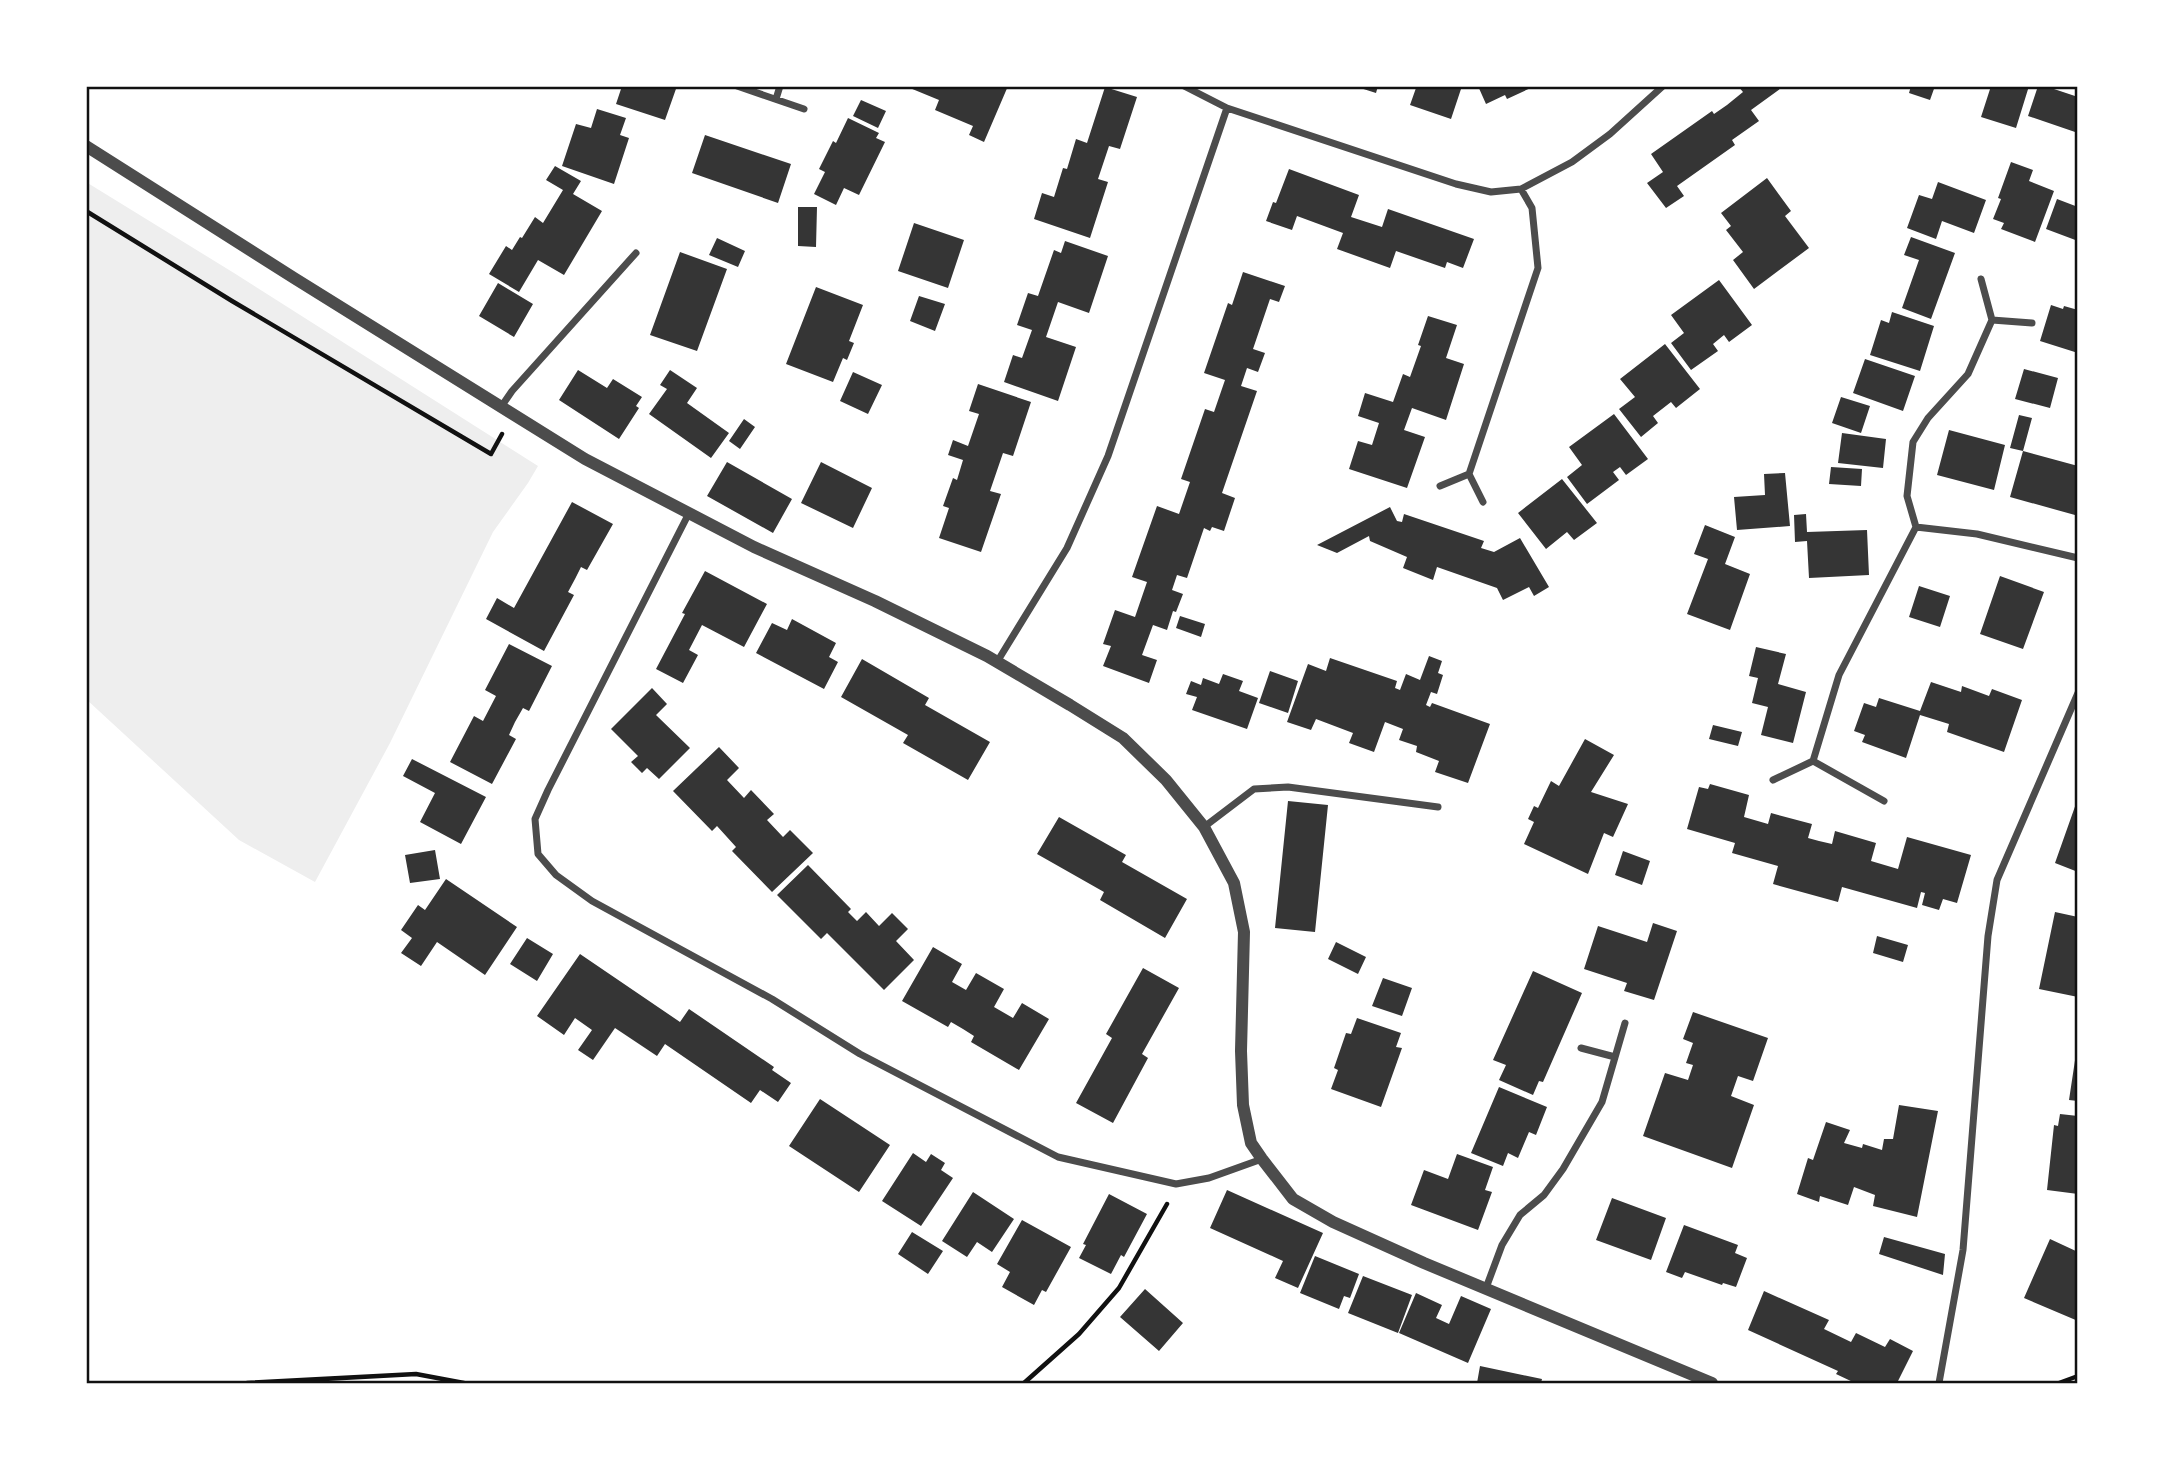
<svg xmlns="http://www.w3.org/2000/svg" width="2164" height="1469" viewBox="0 0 2164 1469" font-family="Inter,sans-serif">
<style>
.green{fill:#eee}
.building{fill:#353535}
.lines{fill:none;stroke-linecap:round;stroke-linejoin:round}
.path{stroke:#111;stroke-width:4.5}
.minor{stroke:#4c4c4c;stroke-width:7}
.tertiary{stroke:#4c4c4c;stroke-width:12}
.neatline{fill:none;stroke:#111;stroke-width:2.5}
</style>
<rect width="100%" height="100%" fill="#fff"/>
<path class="green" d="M86,182l148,91 304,193 -10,17 -35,49 -103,211 -75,139 -76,-42 -153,-141z"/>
<path class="building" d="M622,86h55l-12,34 -49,-16z
M905,86h103l-24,56 -15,-7 4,-9 -38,-16 4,-10z
M1354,86h24l-2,7z
M1409,86h53l-11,33 -41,-14 6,-17z
M1478,86h57l-28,13 -2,-4 -19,9z
M1738,86h46l-33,24 8,11 -27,19 3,5 -58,41 7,10 -18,12 -19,-25 16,-11 -12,-18 61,-43 2,3 13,-9 16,-13z
M1911,86h24l-5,14 -21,-7z
M1991,86h38l-13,42 -35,-11z
M2038,86h7l33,11v36l-50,-17z
M1105,87l32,10 -17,52 -11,-3 -11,33 10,3 -18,56 -56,-19 8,-26 12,4 9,-29 4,1 9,-30 11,4z
M861,100l25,11 -8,17 -25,-12z
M597,109l29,9 -6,17 9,3 -15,46 -52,-18 14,-42 15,4z
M848,118l31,15 -3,5 9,4 -26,53 -15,-7 -8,17 -22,-11 11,-22 -6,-3 14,-28 3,2z
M705,135l86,29 -13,39 -86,-30z
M2011,162l22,8 -4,11 25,10 -19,51 -34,-13 3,-6 -11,-4 8,-20 -3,-1z
M555,166l26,15 -8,13 29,17 -38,64 -26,-15 -19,32 -30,-18 17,-28 6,4 8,-13 2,1 13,-21 8,6 20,-33 -17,-10z
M1289,169l70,26 -8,22 31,10 6,-18 86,30 -11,29 -16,-6 -2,6 -49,-17 -6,17 -53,-19 6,-16 -46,-17 -5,14 -26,-9 7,-19 3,1z
M1767,178l24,33 -6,5 24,32 -55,41 -21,-29 10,-8 -17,-22 5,-4 -10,-13z
M1938,182l48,18 -12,33 -32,-12 -6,18 -29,-11 12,-33 13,4z
M2057,199l21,8v34l-32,-12z
M798,207h19l-1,40 -18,-1z
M914,223l50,17 -16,48 -50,-17z
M1911,237l44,16 -24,66 -29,-11 17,-48 -15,-5z
M717,238l28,13 -7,16 -29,-12z
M1065,241l43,15 -19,57 -31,-11 -12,35 30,10 -18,54 -54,-19 9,-27 9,3 10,-28 -15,-5 11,-32 10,3 16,-46 7,3z
M680,252l47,17 -30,82 -47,-16z
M1243,272l42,14 -6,16 -9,-3 -17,50 12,4 -7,19 -11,-4 -6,18 16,5 -35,102 13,5 -11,33 -12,-4 -2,4 -6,-3 -17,50 -10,-3 -5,15 11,4 -7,18 -3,-1 -6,19 -14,-5 -11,30 15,5 -8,23 -46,-17 8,-20 -8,-2 12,-34 20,7 12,-35 -15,-5 25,-71 22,8 11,-32 -9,-3 24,-70 9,3 11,-32 -21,-7 24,-70 4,2z
M1719,280l33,45 -23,17 -5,-7 -11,9 5,7 -27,19 -20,-27 13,-10 -13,-18z
M498,283l35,21 -19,33 -35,-21z
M816,287l47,18 -14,36 5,2 -7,17 -4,-2 -10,24 -47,-18z
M919,296l26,8 -10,27 -25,-10z
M2051,305l12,4 1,-3 14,4v43l-38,-12z
M1892,312l42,14 -14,45 -50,-16 11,-35 8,3z
M1428,316l29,9 -11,33 18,6 -18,56 -34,-12 -8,22 21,7 -18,51 -58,-19 9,-28 14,4 7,-22 -21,-7 7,-23 28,9 10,-28 7,3 11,-31 -3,-1z
M1665,344l35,45 -24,19 -5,-6 -18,14 5,7 -17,14 -22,-28 16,-12 -15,-18z
M1865,359l50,17 -12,35 -50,-18z
M2024,369l34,9 -8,30 -35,-9z
M578,370l29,18 6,-9 29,18 -6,9 3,2 -20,31 -60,-39z
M670,370l27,18 -10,15 42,30 -18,25 -62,-44 18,-25 -7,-4z
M853,372l29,13 -14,29 -28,-13z
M978,384l53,18 -18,54 -10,-3 -13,38 11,3 -20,58 -42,-14 10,-30 -6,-2 10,-28 4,2 6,-20 -15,-5 5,-15 15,6 11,-32 -10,-3z
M1841,397l29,9 -9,27 -29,-10z
M1614,414l34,45 -22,16 -6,-8 -7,5 6,8 -32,24 -20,-27 15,-12 -13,-18z
M2019,415l13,3 -9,33 -13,-3z
M744,419l11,8 -15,22 -11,-8z
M1949,430l56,15 -11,45 -57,-15z
M1842,433l44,6 -3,29 -45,-5z
M2023,451l55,15v39l-3,10 -65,-18z
M727,462l65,37 -19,34 -66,-37z
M821,462l51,26 -19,40 -52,-25z
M1831,467l31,2 -1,17 -32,-2z
M1785,473l5,53 -53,4 -3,-33 31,-2 -1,-21z
M1562,479l35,44 -23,17 -7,-8 -21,17 -28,-36z
M572,502l41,22 -26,46 -6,-3 -6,12 -7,13 6,3 -30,56 -58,-32 11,-21 17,10z
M1390,507l7,14 5,1 2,-8 80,27 -3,7 13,4 26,-14 29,49 -15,9 -5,-9 -26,13 -6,-12 -60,-21 -4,13 -30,-12 4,-11 -37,-16 -1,-5 -32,17 -20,-8z
M1806,514l1,18 60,-2 2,45 -60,3 -2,-37 -12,1 -1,-27z
M1705,525l30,12 -10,27 25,10 -20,56 -43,-16 21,-55 -14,-5z
M705,571l62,33 -23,43 -42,-22 -13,25 9,5 -15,28 -27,-14 29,-55 -3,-1z
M2000,576l44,16 -21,57 -43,-15z
M1919,586l31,10 -10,31 -31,-10z
M1180,616l25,8 -4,13 -25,-9z
M792,619l44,24 -7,14 9,5 -14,27 -68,-36 16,-30 15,7z
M509,644l43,22 -23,45 -6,-3 -8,14 -6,13 7,4 -24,45 -42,-22 24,-46 9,5 13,-25 -11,-6z
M1756,647l30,7 -8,30 28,8 -13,51 -32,-8 7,-28 -16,-4 6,-25 -9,-2z
M1429,656l13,5 -4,12 5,2 -6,19 -6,-2 -5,13 4,2 2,-4 58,21 -22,59 -33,-11 4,-11 -23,-9 1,-6 -18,-6 4,-11 -18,-7 -11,30 -25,-9 4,-10 -37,-14 -5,11 -24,-8 21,-58 18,7 4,-13 67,23 -2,7 5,2 6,-16 14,6z
M862,659l67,39 -4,7 65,37 -22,38 -65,-37 5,-8 -67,-38z
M1270,671l28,10 -10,32 -29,-10z
M1223,674l20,7 -4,10 19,7 -11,31 -55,-19 5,-13 -11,-3 5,-13 10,4 2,-7 16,6z
M1931,682l30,10 1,-6 27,10 3,-7 30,11 -18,52 -57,-20 2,-8 -29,-9 -14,43 -44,-16 3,-7 -11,-4 10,-28 12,4 3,-9 41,13z
M652,688l15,16 -11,11 34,33 -31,31 -12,-11 -5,5 -11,-11 7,-6 -27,-27z
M1713,725l29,7 -4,14 -29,-7z
M1585,739l29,16 -23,37 37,12 -15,33 -9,-4 -16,41 -64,-30 10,-22 -6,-3 6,-13 4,2 13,-27 8,5z
M719,747l20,21 -12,12 17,18 7,-8 23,24 -7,6 16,17 7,-7 23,23 -41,39 -40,-41 4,-4 -19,-21 -5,5 -39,-40z
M412,759l74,38 -25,47 -41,-22 15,-29 -32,-17z
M1710,784l39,11 -5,22 24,7 3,-11 41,11 -4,14 11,3 13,3 3,-13 41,12 -5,18 27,8 9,-32 64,18 -14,48 -14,-4 -4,11 -17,-5 3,-12 -4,-1 -4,16 -75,-21 -4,15 -65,-18 5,-18 -46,-13 3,-10 -48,-14 12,-42 9,2z
M2078,798v74l-23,-9z
M1288,801l40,4 -13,127 -40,-4z
M1059,817l67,38 -4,7 65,37 -22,39 -65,-38 4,-8 -67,-38z
M435,850l5,29 -30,4 -5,-28z
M1623,851l27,10 -8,24 -27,-10z
M808,865l43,44 -3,3 9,9 9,-9 13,14 13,-13 16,16 -12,12 18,19 -30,30 -57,-57 -6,6 -44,-44z
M446,879l71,48 -32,48 -48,-33 -16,24 -20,-13 11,-15 -11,-8 17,-25 7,5z
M2055,912l23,5v80l-39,-8z
M1653,923l24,8 -23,69 -30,-9 3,-8 -43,-14 14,-43 49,16z
M1877,936l31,9 -5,17 -30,-9z
M527,938l26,16 -16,27 -27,-17z
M1336,942l30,15 -8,17 -30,-15z
M933,947l29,17 -10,18 14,8 10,-17 28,16 -10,18 19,11 9,-15 27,16 -30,51 -48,-28 3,-6 -11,-7 -12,-7 -3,5 -46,-26z
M580,954l100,68 9,-13 85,58 -2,3 19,13 -13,19 -18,-12 -9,13 -86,-59 -8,12 -42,-28 -22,32 -15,-10 14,-20 -17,-12 -11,17 -27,-19z
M1143,968l36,20 -37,66 6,4 -35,65 -37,-20 36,-65 -6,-4z
M1533,971l49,22 -39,89 -4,-1 -6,14 -34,-15 7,-15 -13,-5z
M1383,978l29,10 -10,28 -30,-10z
M1693,1012l75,26 -15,43 -15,-5 -7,20 23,9 -22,63 -89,-32 22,-63 23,7 5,-15 -7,-2 7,-20 -10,-4z
M1357,1018l44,15 -5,14 6,1 -21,59 -50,-18 7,-19 -4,-2 12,-35 5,1z
M2077,1047l1,1v53l-9,-1z
M1499,1087l48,20 -11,28 -7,-3 -11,26 -10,-5 -5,13 -32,-13z
M820,1099l70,46 -31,47 -70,-46z
M1899,1105l39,6 -21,106 -44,-11 2,-11 -21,-8 -6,18 -28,-9 -1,6 -22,-8 11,-36 5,2 13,-38 24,8 -6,13 18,5 1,-4 19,6 2,-11h9z
M2060,1114l18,2v78l-31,-4 7,-65 4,1z
M913,1153l13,9 5,-8 14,9 -4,7 12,8 -32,48 -39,-25z
M1457,1154l36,13 -8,23 7,2 -14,38 -67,-25 13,-35 24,9z
M1227,1190l96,43 -25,55 -23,-10 8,-17 -73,-33z
M973,1192l41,27 -22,33 -15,-10 -10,15 -25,-16z
M1109,1194l38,20 -23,43 -3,-2 -10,19 -32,-16 7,-13 -3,-1z
M1612,1198l54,20 -15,42 -55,-20z
M1022,1220l49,27 -25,45 -4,-2 -8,15 -32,-18 8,-15 -13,-8z
M1684,1225l54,20 -3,8 12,5 -11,29 -13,-4 -1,2 -37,-13 -3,6 -16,-6z
M912,1232l31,19 -15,23 -30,-20z
M1884,1237l61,17 -2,21 -64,-21z
M2050,1239l28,13v69l-54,-23z
M1315,1256l44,18 -9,24 -6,-2 -5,13 -39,-16z
M1363,1276l49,19 -14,38 -50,-20z
M1145,1289l38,34 -24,28 -39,-34z
M1764,1291l65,29 -5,9 27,13 5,-9 29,14 5,-8 23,12 -16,32h-42l-19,-9 2,-3 -90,-41z
M1416,1293l26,12 -6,13 13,6 12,-28 30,13 -23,54 -69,-30z
M1480,1366l62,13 -1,4h-64z"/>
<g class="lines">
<path class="path" d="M86,211l146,90 259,153 11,-20
M247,1383l169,-9 48,9
M1024,1383l55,-49 40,-46 48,-84
M2059,1383l19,-7"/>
<path class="minor" d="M737,86l67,23
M1184,86l43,22
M776,99l4,-13
M1992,320l40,3
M501,407l11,-16 124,-138
M1440,486l29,-12
M1483,502l-14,-28 69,-206 -6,-60 -11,-19
M689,513l-141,277 -13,29 3,35 18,21 36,26 180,98 88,55 198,103 118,27 33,-6 53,-19
M1916,527l-9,-31 6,-54 15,-24 40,-44 24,-54 -11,-41
M997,662l70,-114 41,-92 119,-348 229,76 35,8 30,-3 51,-27 38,-28 53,-48
M1773,780l40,-19
M1884,801l-71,-40 26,-86 77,-148 61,7 101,24
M1204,827l50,-38 34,-2 150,20
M1581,1048l34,9
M1486,1288l16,-43 18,-30 24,-20 19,-26 39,-67 23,-79
M1939,1383l24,-133 25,-314 9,-56 81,-187"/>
<path class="tertiary" d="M86,146l208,132 291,181 169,88 121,54 112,55 83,49 53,33 43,42 38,47 30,56 10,49 -3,119 2,54 8,38 11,16 31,40 40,23 91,41 288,120"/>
</g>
<rect width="2164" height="1469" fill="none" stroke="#ffffff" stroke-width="175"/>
<rect x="88" y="88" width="1988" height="1294" class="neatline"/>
</svg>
